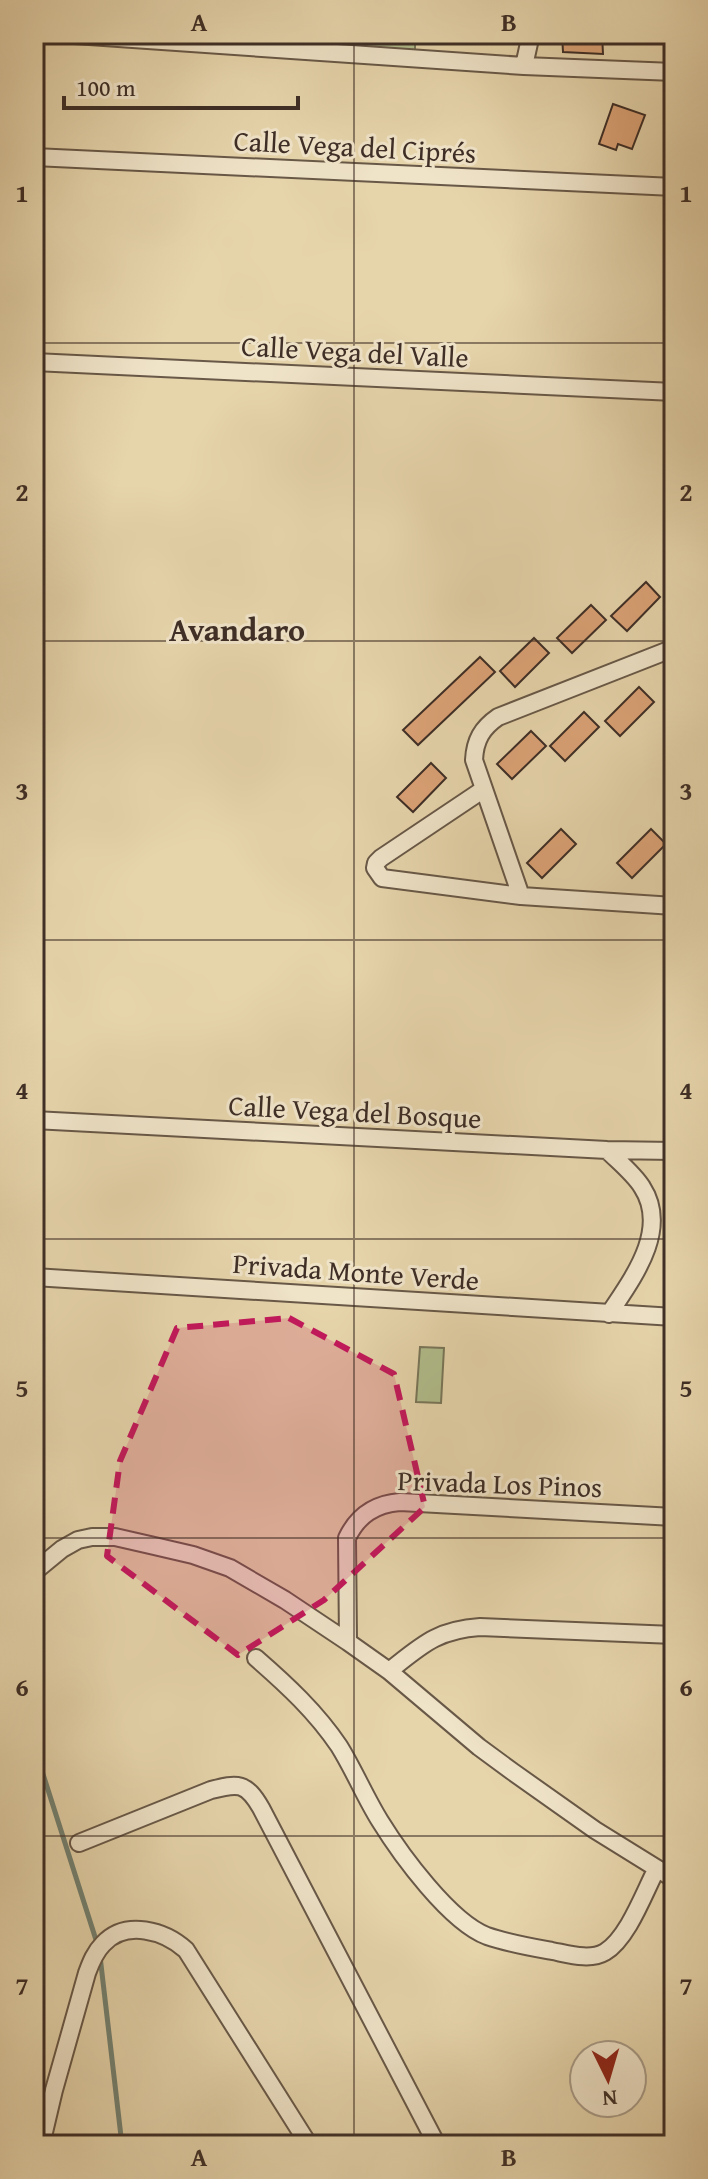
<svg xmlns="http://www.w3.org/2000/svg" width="708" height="2179" viewBox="0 0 708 2179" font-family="'Gentium Book Plus',serif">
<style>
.green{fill:#b1bd8c;stroke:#787659;stroke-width:2}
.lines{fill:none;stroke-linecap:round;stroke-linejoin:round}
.stream{stroke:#738171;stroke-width:5}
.building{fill:#dba276;stroke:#3e2e26;stroke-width:2}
.minor-casing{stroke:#685847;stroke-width:20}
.minor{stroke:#efe3c8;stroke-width:16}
.marked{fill:#c2185b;fill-opacity:0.2;stroke:#c2185b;stroke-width:6;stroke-dasharray:16 10;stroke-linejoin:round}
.grid{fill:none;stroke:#3e2e26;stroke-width:2;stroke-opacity:0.55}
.labels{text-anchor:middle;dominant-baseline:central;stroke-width:6;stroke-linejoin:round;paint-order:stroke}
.street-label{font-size:28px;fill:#3e2e26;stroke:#efe3c8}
.quarter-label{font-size:32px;font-weight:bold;fill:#3e2e26;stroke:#efe3c8}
.neatline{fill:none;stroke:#3e2e26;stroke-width:3}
.grid-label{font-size:26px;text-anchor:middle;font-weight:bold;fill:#3e2e26}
</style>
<rect width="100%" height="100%" fill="#e6d4ab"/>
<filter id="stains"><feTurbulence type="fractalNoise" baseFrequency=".0025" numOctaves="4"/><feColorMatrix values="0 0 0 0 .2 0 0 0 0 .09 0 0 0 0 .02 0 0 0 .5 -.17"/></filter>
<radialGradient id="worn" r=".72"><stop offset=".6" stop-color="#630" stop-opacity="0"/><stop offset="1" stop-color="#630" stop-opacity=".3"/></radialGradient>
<path class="green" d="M252,34h163v16l-157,-4z
M420,1347l24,1 -3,55 -25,-1z"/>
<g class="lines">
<path class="stream" d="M34,1746l63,197
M100,1956l22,189"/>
</g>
<path class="building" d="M562,34h40l1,20 -40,-2z
M613,104l32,11 -13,34 -14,-5 -2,6 -17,-6z
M646,582l14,15 -33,34 -16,-15z
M591,605l15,15 -34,33 -15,-15z
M534,638l15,15 -34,34 -15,-16z
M480,657l15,15 -77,73 -15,-15z
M639,687l15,15 -34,34 -15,-15z
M584,712l15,15 -34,34 -15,-15z
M531,731l15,15 -34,33 -15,-15z
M431,763l15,15 -33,34 -16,-15z
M561,829l15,15 -34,34 -15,-15z
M651,829l15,15 -34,34 -15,-15z"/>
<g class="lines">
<defs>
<path id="minor" d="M60,34l464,32 150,6
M524,66l7,-32
M34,157l640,30
M34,362l640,30
M674,648l-176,69c-16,11 -23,23 -24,43l47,136 153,10
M484,789l-103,69 -5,5 -1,5 7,10 139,18
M34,1120l573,30 67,1
M607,1150c12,12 27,24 35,37 28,43 -10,92 -33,127
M34,1277l640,40
M34,1572l28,-23 16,-9 14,-3h23l35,8 43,10 37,13 55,32 63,42 41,29 90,76 34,25 82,58 79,49
M348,1642l-1,-104c11,-23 28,-34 53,-36l274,15
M256,1658c31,27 60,54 83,88 15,24 26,51 41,75 21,34 70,101 107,115 20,7 43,11 65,15 16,3 38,10 53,1 23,-14 39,-59 51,-82
M389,1671c32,-25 47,-41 91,-44l194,8
M79,1843l132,-53c27,-7 35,-8 50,18l176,337
M41,2145l13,-55 33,-117c4,-11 8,-21 16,-29 23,-25 62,-13 83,6l123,195"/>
</defs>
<use href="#minor" class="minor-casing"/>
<use href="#minor" class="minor"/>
</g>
<path class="marked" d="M289,1318l105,56 31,133 -101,93 -86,55 -131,-99 13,-95 57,-133z"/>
<path class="grid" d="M354,34v2111M34,343h640M34,641h640M34,940h640M34,1239h640M34,1538h640M34,1836h640"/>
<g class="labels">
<g class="street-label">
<text transform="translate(355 146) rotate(3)">Calle Vega del Ciprés</text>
<text transform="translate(355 351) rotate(3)">Calle Vega del Valle</text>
<text transform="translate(355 1111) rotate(3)">Calle Vega del Bosque</text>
<text transform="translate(356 1271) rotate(4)">Privada Monte Verde</text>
<text transform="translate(500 1483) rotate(2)">Privada Los Pinos</text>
</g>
<g class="quarter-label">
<text x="237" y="629">Avandaro</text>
</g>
</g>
<rect width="708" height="2179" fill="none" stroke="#e6d4ab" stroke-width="88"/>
<g transform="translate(608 2079) rotate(175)"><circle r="38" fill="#efe3c8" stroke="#a89b87" stroke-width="2"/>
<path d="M0-6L14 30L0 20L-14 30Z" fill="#8f2418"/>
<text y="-12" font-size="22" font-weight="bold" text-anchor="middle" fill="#3e2e26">N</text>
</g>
<path d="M64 96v12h234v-12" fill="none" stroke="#3e2e26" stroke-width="4"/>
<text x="76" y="96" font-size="24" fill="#3e2e26" stroke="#efe3c8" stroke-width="6" paint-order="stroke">100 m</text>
<rect x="44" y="44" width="620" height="2091" class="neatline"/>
<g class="grid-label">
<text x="199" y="31">A</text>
<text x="509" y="31">B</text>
<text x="22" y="202">1</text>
<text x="686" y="202">1</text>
<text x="22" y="501">2</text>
<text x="686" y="501">2</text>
<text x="22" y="800">3</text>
<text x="686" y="800">3</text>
<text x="22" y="1099">4</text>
<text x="686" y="1099">4</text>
<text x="22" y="1397">5</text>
<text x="686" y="1397">5</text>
<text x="22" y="1696">6</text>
<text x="686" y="1696">6</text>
<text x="22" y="1995">7</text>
<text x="686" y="1995">7</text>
<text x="199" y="2166">A</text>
<text x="509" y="2166">B</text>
</g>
<rect width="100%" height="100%" filter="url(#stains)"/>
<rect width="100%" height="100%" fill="url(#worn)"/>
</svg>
